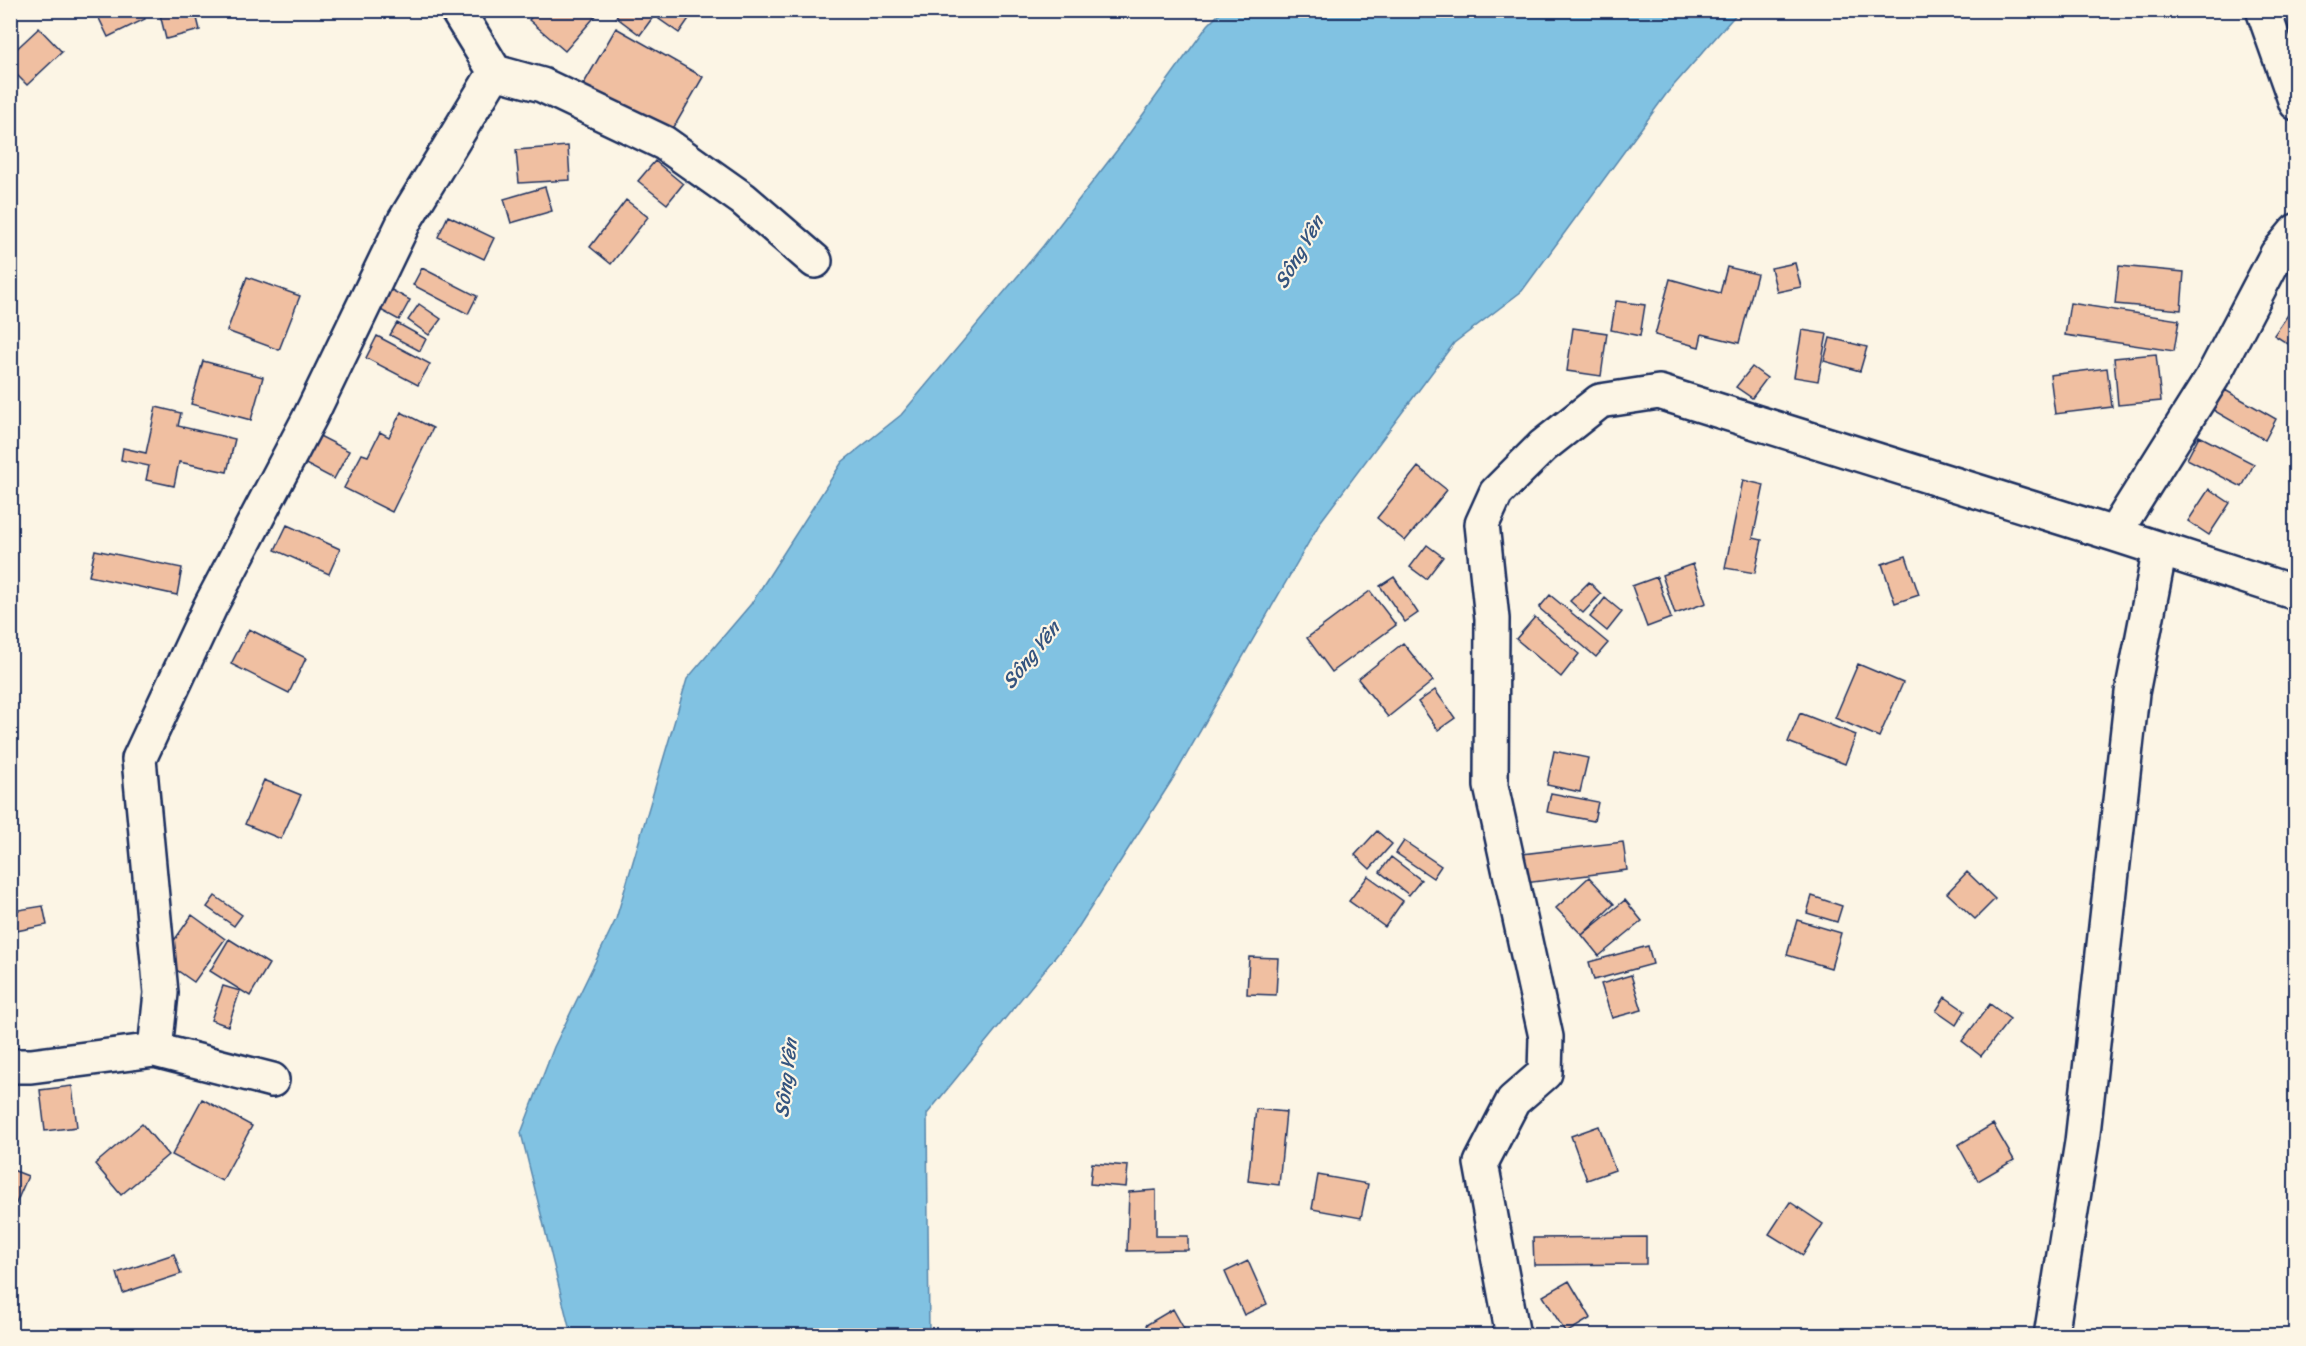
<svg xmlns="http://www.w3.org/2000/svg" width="2306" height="1346" viewBox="0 0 2306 1346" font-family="Sriracha,sans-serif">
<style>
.water{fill:#81c2e2;stroke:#5887ad;stroke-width:1.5}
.building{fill:#f0bfa1;stroke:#1b2f5e;stroke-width:1.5}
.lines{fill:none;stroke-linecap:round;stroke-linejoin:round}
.minor-casing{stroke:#1b2f5e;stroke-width:38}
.minor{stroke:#fcf5e5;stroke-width:33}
.labels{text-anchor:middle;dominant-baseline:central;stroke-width:4.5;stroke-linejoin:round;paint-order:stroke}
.water-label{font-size:20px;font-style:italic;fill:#34547f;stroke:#fcf5e5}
</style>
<rect width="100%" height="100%" fill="#fcf5e5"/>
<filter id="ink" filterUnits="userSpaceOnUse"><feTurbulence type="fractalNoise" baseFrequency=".0167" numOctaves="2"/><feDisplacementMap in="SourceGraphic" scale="12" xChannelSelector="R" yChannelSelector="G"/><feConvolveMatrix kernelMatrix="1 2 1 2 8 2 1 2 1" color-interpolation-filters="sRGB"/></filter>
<g filter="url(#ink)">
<path class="water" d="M1222,11h517l-72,82 -145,198 -68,52 -133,178 -149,259 -98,154 -147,180 2,221h-358l-50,-202 33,-86 62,-128 71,-240 64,-75 91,-142 59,-47 142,-169 75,-97 90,-124z"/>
<path class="building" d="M95,10h46l4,9 -37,18z
M159,10h36l5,20 -34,9z
M537,10h60l2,2 -34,39 -36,-31z
M620,10h25l8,7 -13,18 -24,-18z
M665,10h30l-16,23 -20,-14z
M39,28l23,24 -35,33 -17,-17v-13z
M616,28l87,49 -33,57 -87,-49z
M568,146l2,34 -51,3 -3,-33z
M655,161l28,23 -16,20 -29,-23z
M545,187l7,24 -41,12 -7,-24z
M626,200l22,17 -37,47 -21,-17z
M448,216l46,22 -10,21 -46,-22z
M1795,263l6,24 -24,5 -6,-24z
M2119,266l65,6 -3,38 -66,-6z
M1727,267l30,7 -18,69 -37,-9 -3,13 -44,-12 15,-56 50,14z
M422,268l55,28 -9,18 -55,-29z
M247,277l53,19 -21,54 -52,-19z
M386,287l24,13 -11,20 -24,-13z
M1616,301l29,4 -5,31 -29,-6z
M2070,303l109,17 -5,31 -109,-16z
M419,304l22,15 -12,16 -21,-15z
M2292,309l4,3v37l-22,-14z
M397,323l29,16 -6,12 -30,-16z
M1573,328l34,5 -6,43 -34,-5z
M1802,330l25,4 -9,47 -24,-4z
M377,336l53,28 -12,21 -52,-27z
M1830,338l37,9 -7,24 -36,-10z
M2156,354l5,47 -43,4 -4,-47z
M203,361l60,16 -12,43 -60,-16z
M1752,367l15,11 -15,20 -16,-11z
M2107,368l5,39 -57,7 -5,-39z
M2225,390l51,29 -11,21 -52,-30z
M156,407l25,6 -3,13 57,13 -8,33 -48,-10 -5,24 -28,-6 3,-14 -28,-6 2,-12 23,5z
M401,412l32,16 -41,84 -48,-24 18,-34 6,2 12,-24 9,5z
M308,430l41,21 -15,28 -40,-21z
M2199,436l55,28 -12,23 -55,-28z
M1418,467l29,23 -42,51 -28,-23z
M1743,480l21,5 -11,53 9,2 -7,33 -30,-5z
M2209,489l21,14 -21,32 -21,-14z
M287,525l53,24 -11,25 -54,-24z
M1427,545l16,12 -17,22 -16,-12z
M95,550l87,18 -5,27 -88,-19z
M1906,556l13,39 -24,8 -13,-39z
M1693,564l13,39 -31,11 -13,-39z
M1394,577l24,36 -13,9 -25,-36z
M1657,577l14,41 -24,9 -15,-41z
M1589,582l12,12 -18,19 -13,-12z
M1370,591l26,34 -64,47 -25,-34z
M1550,595l58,48 -12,14 -57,-49z
M1605,598l17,14 -15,19 -17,-14z
M1535,617l44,37 -18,23 -45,-38z
M249,629l57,29 -17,35 -58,-29z
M1403,643l30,38 -45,36 -30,-38z
M1858,664l45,19 -24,54 -44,-19z
M1435,690l20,28 -17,12 -20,-28z
M1800,713l56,22 -11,29 -57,-22z
M1554,751l34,7 -8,34 -33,-7z
M264,780l37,15 -20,44 -36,-15z
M1551,793l47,9 -4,19 -47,-9z
M1377,831l15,13 -22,25 -15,-14z
M1404,841l37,25 -8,12 -37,-25z
M1623,842l4,28 -102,13 -3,-29z
M1391,857l30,23 -12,15 -29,-23z
M1967,872l28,27 -20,20 -28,-26z
M1368,876l35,25 -18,26 -36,-26z
M1589,877l25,27 -32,31 -26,-27z
M215,896l27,19 -8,11 -27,-19z
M1812,896l30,10 -5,16 -30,-9z
M1625,900l17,21 -43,35 -17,-21z
M43,906l4,19 -31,6 -4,-20z
M192,915l33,24 -31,43 -33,-23z
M1797,920l44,13 -10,35 -44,-13z
M229,939l40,25 -19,32 -40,-25z
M1648,946l5,18 -59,16 -5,-18z
M1249,957l29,1 -2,37 -29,-1z
M1631,975l11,35 -30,8 -11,-34z
M223,986l17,5 -12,35 -17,-6z
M1945,997l20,14 -9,14 -20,-14z
M1990,1004l20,15 -29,37 -19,-15z
M72,1086l5,41 -32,4 -5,-41z
M202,1099l50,27 -30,55 -50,-26z
M1256,1109l30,3 -7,73 -31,-4z
M142,1124l26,31 -47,40 -26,-31z
M1993,1124l21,36 -36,21 -20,-36z
M1599,1126l16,44 -28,10 -16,-44z
M1092,1163l36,3 -2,21 -36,-3z
M10,1169l18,7 -14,32 -4,-2z
M1318,1175l50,9 -7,34 -49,-9z
M1156,1190v46h32v14l-61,1 2,-59z
M1790,1202l33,22 -20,31 -34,-21z
M1646,1237v27l-112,1 -1,-27z
M174,1254l7,20 -58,19 -6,-20z
M1248,1261l19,43 -23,11 -19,-43z
M1569,1281l22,37 -25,15 -23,-37z
M1173,1309l15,27h-36l-6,-11z"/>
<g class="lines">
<defs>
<path id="minor" d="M457,10l38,62
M2263,10l33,93
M2114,534l98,-156 65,-124 19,-23
M155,1050l6,-57 -22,-234 71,-152 100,-190 95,-197 90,-148 47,13 122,58 79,56 72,62
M10,1066h21l124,-16 117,30
M1513,1336l-32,-173 32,-62 32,-28 1,-36 -55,-251 1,-167 -10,-95 14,-31 47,-47 57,-45 59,-9 455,142 182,59
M2051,1336l31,-194 50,-449 28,-144"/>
</defs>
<use href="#minor" class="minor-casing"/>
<use href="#minor" class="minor"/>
</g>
</g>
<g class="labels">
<g class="water-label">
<text transform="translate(1299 252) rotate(-60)">Sông Yên</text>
<text transform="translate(1031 655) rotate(-51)">Sông Yên</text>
<text transform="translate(786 1078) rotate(-83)">Sông Yên</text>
</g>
</g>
<rect width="2306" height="1346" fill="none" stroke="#fcf5e5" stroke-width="36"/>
<rect x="18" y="18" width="2270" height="1310" fill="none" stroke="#1b2f5e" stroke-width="2" filter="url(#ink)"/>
</svg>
